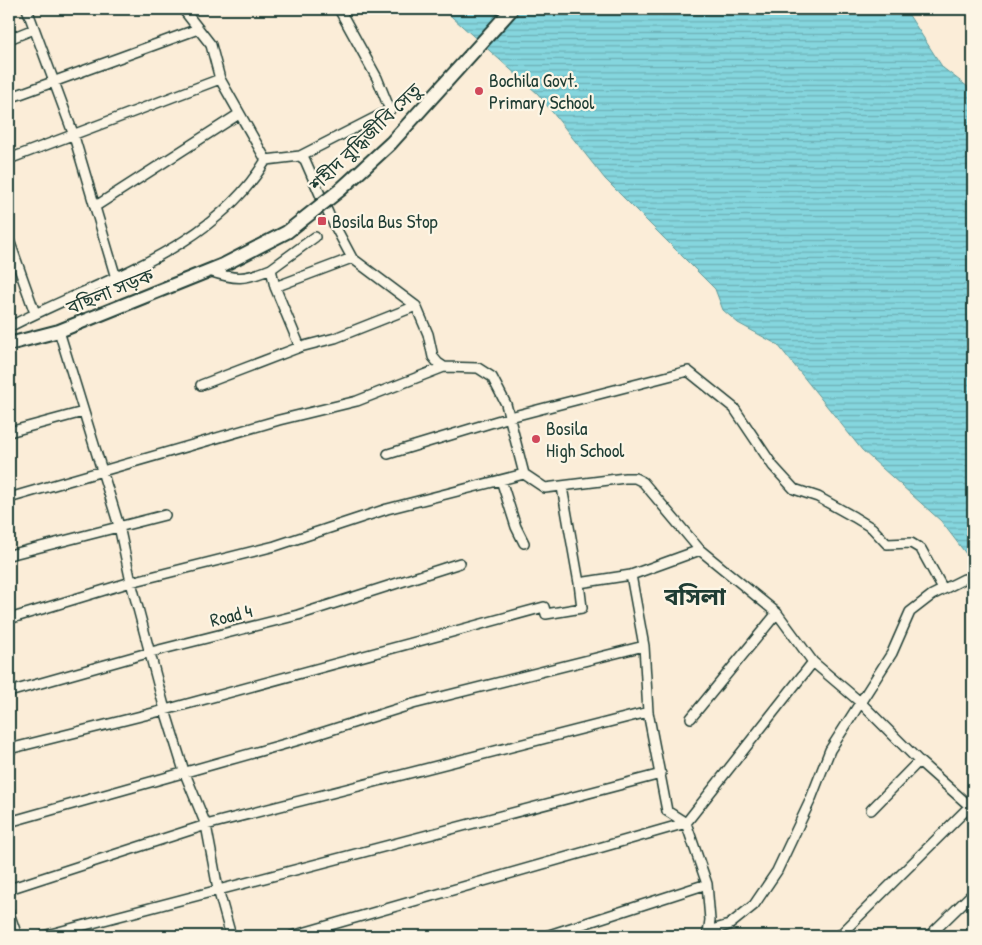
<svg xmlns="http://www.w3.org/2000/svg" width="982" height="945" viewBox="0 0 982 945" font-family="'Patrick Hand','Noto Sans Bengali',sans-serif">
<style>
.water{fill:url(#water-rules);stroke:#5c999a}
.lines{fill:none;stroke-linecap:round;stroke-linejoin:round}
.street-casing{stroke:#1f3d34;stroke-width:12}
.secondary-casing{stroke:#1f3d34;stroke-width:16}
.street{stroke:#fcf5e5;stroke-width:9}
.secondary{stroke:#fcf5e5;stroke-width:12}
.secondary-bridge-casing{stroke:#1f3d34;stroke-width:16;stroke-linecap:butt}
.secondary-bridge{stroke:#fcf5e5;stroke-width:12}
.poi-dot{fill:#d1495b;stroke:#fcf5e5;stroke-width:2}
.labels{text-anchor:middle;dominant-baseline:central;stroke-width:4.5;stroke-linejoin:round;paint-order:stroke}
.poi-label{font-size:19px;fill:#1f3d34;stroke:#fcf5e5;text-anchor:start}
.street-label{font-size:19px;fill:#1f3d34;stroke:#fcf5e5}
.district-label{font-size:24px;font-weight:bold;fill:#1f3d34;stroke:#fcf5e5}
</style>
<defs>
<pattern id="water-rules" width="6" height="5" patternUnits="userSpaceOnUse" patternTransform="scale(1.25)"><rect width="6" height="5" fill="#85d6de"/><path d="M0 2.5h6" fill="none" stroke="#6cafb5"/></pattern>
</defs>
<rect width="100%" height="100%" fill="#fbedd8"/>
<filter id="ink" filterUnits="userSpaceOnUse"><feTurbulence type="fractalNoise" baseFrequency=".02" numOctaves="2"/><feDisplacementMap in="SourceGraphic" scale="10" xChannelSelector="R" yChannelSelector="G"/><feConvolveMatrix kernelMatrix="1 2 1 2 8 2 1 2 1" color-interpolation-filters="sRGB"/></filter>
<g filter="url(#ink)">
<path class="water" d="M443,9h462l38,59 25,19 5,13v463l-32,-42 -79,-71 -84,-105 -40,-22 -15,-13 -8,-21 -110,-110 -67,-85z"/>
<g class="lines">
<defs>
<path id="street" d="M27,9l46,124 43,145
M183,9l28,36 9,34 46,81
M9,39l25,-10
M9,98l189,-69
M300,156l90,-46 -13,-32 -38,-69
M9,159l211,-80
M96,206l143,-92
M9,240l26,73
M209,271c27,9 35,9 62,-2
M275,287l77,-29
M9,327c89,-47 202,-75 257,-167l34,-4 5,4 24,55 23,43 64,48 12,28 5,23 5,6 6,4 34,1 14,9 14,27 18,70 21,14 80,-10h10l8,4 57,68 77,63 36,49 47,40 59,59 54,48
M59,331l60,195 12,56 34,128 19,61 22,54 12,64 13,47
M300,347l-25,-60 -4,-18 44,-32
M201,385l99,-38 35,-9 81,-32
M9,432l74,-20
M388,454l122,-37 178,-46 46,37 39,58 21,23 24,8 36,20 18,11 15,16 24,-1 10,6 22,40
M501,480l15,47 8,16
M562,487l17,96 52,-8 69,-25
M9,498l270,-78 78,-19 87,-34
M9,555l156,-40
M631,575l13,71 4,66 19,99 19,12 21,61 3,36 -2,14
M9,619l122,-37 144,-36 112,-37 137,-35
M9,692l142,-40 147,-37 162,-52
M691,718l86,-105
M9,749l156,-39 379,-103 2,7 36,-6 -3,-25
M871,810l48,-49
M9,822l290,-82 114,-36 231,-58
M9,889l197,-64 442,-113
M9,913l8,23
M708,931l21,-6 25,-20 23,-34 33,-70 20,-51 62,-97 18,-41 22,-17 32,-16
M43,936l618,-162
M292,936l394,-113 127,-161
M546,936l161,-52
M839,936l131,-130
M929,936l44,-43"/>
<path id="secondary" d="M9,344l50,-13 164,-66"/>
</defs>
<use href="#street" class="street-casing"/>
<use href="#secondary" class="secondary-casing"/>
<use href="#street" class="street"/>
<use href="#secondary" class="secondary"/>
<defs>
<path id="secondary-bridge" d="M223,265l64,-33 53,-42 51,-47 121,-134"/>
</defs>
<use href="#secondary-bridge" class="secondary-bridge-casing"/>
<use href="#secondary-bridge" class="secondary-bridge"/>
</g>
</g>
<g class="poi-dot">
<circle cx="479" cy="91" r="5"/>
<rect x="317" y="216" width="10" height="10" rx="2.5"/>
<circle cx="536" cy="439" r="5"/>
</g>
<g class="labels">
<g class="poi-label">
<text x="489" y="80">Bochila Govt.<tspan x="489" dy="22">Primary School</tspan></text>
<text x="332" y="221">Bosila Bus Stop</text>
<text x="546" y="428">Bosila<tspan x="546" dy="22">High School</tspan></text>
</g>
<g class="street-label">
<text transform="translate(365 137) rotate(-44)">শহীদ বুদ্ধিজীবি সেতু</text>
<text transform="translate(110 291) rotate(-22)">বছিলা সড়ক</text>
<text transform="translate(231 615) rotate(-14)">Road 4</text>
</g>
<g class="district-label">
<text x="695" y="596">বসিলা</text>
</g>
</g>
<rect width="982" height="945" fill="none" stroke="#fcf5e5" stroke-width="30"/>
<rect x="15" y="15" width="952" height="915" fill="none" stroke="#1f3d34" stroke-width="2" filter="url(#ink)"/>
</svg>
